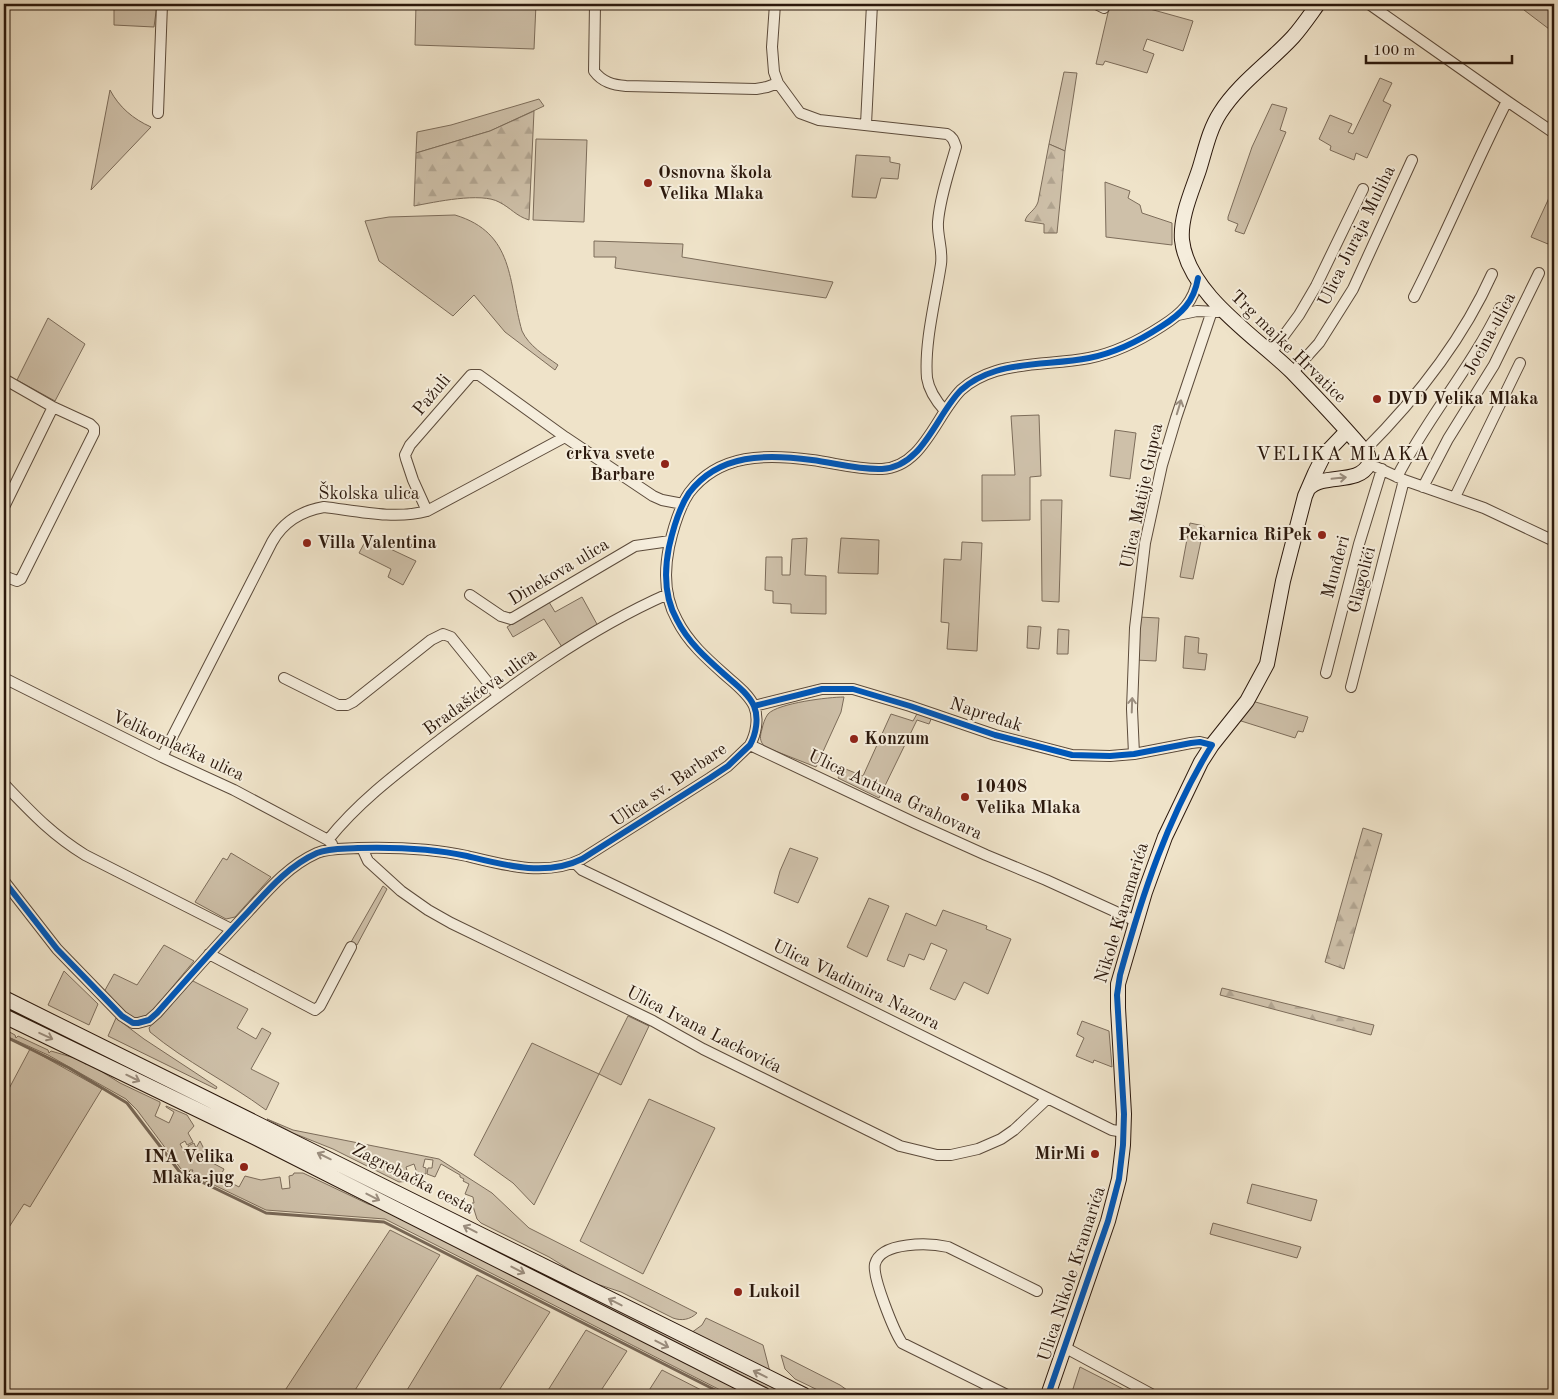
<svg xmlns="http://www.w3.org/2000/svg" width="1558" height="1399" viewBox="0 0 1558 1399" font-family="'Old Standard TT',serif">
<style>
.green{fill:#cec0a9;stroke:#7c6c5a}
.forest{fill:url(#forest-firs);stroke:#7c6c5a}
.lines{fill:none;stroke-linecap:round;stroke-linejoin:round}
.stream{stroke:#786857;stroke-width:3}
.street-casing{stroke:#5c4b3b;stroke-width:12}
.secondary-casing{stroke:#2b180c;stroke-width:16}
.street{stroke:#f5eddc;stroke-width:10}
.secondary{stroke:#f5eddc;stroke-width:14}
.cycleway-casing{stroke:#f5eddc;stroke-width:9}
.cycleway{stroke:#0057b8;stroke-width:6}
.oneway{stroke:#9a8d7e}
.poi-dot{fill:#8f2418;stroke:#f5eddc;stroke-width:2}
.labels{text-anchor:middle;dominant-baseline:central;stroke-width:4;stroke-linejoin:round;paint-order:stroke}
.poi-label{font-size:18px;font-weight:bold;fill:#2b180c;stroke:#f5eddc;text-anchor:start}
.street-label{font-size:18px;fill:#2b180c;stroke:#f5eddc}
.quarter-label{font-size:20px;letter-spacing:1px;fill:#2b180c;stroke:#f5eddc}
</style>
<defs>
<pattern id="forest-firs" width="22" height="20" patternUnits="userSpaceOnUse" patternTransform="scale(1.25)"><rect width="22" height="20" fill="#cec0a9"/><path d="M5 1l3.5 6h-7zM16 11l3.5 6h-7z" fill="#b1a490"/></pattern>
</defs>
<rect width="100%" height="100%" fill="#efe3c9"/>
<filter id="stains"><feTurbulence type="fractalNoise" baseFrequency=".004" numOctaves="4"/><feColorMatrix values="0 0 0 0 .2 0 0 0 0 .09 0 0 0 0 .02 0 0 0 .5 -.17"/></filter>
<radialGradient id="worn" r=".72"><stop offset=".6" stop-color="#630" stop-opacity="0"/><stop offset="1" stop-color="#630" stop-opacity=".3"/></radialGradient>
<path class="green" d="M114,4h43l-3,23 -40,-2z
M416,4h120l-2,45 -119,-4z
M1110,4h22l61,17 -10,30 -36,-12 -4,11 11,4 -7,19 -42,-12 -2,4 -7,-1z
M1528,4h26v19l-5,6 -25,-19z
M1064,72l13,1 -12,78 -16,-7z
M1380,78l12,5 -9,18 8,4 -24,53 -11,-5 -2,7 -24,-10 1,-4 -12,-7 11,-24 22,9 -4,8 5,2z
M110,90c9,17 23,29 41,37l-60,63z
M539,99l5,7 -54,25 -74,22 1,-21 34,-7z
M1272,104l15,4 -7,22 6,2 -42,102 -9,-3 3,-7 -10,-4v-3l24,-70z
M536,139l51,1 -3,82 -51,-2z
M856,155l34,2v5l10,2 -2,15 -17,-1 -5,20 -24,-1z
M1105,182l25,9 -2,7 12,7 2,8 30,10v22l-66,-8z
M1554,187v44l-6,13 -17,-7z
M455,215c60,18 53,67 67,116 7,15 22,24 36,34l-3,5 -50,-38 -31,-37 -21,21 -74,-55 -14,-40 24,-4z
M594,241l89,3 -1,13 151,25 -7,16 -211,-30 1,-11h-22z
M48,318l37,26 -30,57 -38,-21z
M1039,415l2,61 -11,1v43l-48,1v-46h33l-4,-59z
M1115,430l21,3 -6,46 -20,-3z
M1041,500h21l-3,102 -17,-1z
M1190,523l14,3 -11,53 -13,-2z
M367,538l49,23 -13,24 -15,-8 3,-8 -32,-16z
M807,538l-2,37 21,1v38l-35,-1v-9l-18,-1v-12l-8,-1 1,-33h16v18h8l2,-36z
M841,538l38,2 -1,34 -40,-1z
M962,542l20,1 -5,108 -30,-2 2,-26 -8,-1 3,-63 17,1z
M582,597l16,29 -36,21 -18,-28 -31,18 -6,-10 42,-25 6,10z
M1138,617l21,1 -3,43 -21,-1z
M1028,626l13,1 -2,22 -12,-1z
M1058,629l11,1 -1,24h-11z
M1185,636l14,2 -1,15 9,1 -2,16 -22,-2z
M844,697l-3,15 -25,55 -51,-20c-6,-6 -5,-11 -3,-18 1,-5 3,-11 6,-15 10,-11 61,-17 76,-17z
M1252,701l56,16 -5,15 -5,-1 -3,7 -57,-18z
M918,712l14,5 -3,7 -12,-4 -38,78 -41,-20 5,-10 20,8 28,-62 22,7z
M790,848l28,10 -20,45 -24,-10 6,-22z
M231,853l40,24 -36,40 -9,2 -31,-17 28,-44 4,2z
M383,886l4,3 -30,56 -6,-3z
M869,898l20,8 -22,51 -20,-10z
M943,910l44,16 -1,3 25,10 -23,55 -24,-12 -9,18 -25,-11 17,-39 -16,-7 -7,17 -15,-6 -5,13 -17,-7 19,-47 30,13z
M164,945l30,16 -46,55c-6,3 -13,3 -19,0l-25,-24 10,-18 23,11z
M64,971l34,33 -9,21 -41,-20z
M191,980l57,29 -11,19 19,11 6,-11 9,5 -20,36 28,14 -13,27c-38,-28 -80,-48 -116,-78l-1,-4 4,-5z
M4,1004l786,391h-14l-65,-32 -707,-353z
M628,1016l21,10 -28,59 -22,-11 -65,131 -21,-22 -39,-28 58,-112 67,31z
M116,1018l28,21 73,48 -1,2 -108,-53z
M1082,1021l27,10 3,36 -18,-7 -1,3 -17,-7 8,-18 -7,-4z
M4,1029l11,6 1,3 2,-2 30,14 1,3 2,-2 34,10v3l3,-1 32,20 40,19v2l-5,12 14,7 5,-11 -8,-5v-1l21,9 7,11 -6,7 5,9 -6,3 -2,-4 -5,3 5,9 5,-2 -2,-5 6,-3 2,5 4,-7 4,8 -3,8 23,12 -4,8 19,10 6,-11 16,4 19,-3 2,12 8,-1 -1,-12 4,-1 1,-2h9l65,31 22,7 364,184h-24l-345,-176 -119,-9 -75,-36 2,-4h-3l-1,3 -8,-4 -44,-59 -11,-11 -78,-44 -44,-20z
M30,1049l72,40 -72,118 -6,-3 -20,31v-137z
M649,1099l66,29 -72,146 -63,-33z
M267,1119l26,11 146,29 53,34 37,35 168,85c-7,7 -16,8 -24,5l-52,-26 -33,-11 -39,-24 -68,-34 -4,-4 -5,-16h2l-1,-6 -8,-3 4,-10 -6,-3 1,-2 -4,-2v-2l-19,-11 -6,13 -8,-3 1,-6h4l1,-8 -8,-1 -2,8 3,1v6h-4l-1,-2 1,3 -4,1 -4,-12 -8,3 4,14 -11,1 -66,-33 -40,-16z
M1252,1184l65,16 -6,21 -64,-18z
M1213,1223l88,24 -4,11 -87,-24z
M390,1230l50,25 -88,140h-70z
M477,1275l73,37 -54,83h-92z
M706,1318l57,27 7,27 -79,-39 11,-8z
M586,1330l41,21 -29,44h-53z
M781,1355l59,30 14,10h-26l-33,-16 -10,-10z
M1080,1367l55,28h-64z
M662,1370l49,25h-65z"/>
<path class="forest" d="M534,111l-5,109c-13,-4 -18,-12 -30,-18 -18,-10 -64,0 -85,4l2,-53 74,-22z
M1049,144l16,7 -8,82h-13v-9l-19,-3c2,-8 10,-10 13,-19z
M1363,828l19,6 -38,135 -19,-7z
M1222,988l152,37 -3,10 -151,-40z"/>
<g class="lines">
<path class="stream" d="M4,1036l65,32 58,35 52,68 87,42 118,9 341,173"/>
<defs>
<path id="street" d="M595,4l-1,67c8,11 19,14 32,15l130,3 11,-2 11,-4
M775,4l-3,43 2,25 4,11 22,30 19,7 128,14c6,3 7,7 9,13 -7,25 -16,50 -18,75 -1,14 5,27 3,42 -5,34 -17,79 -14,114 2,13 9,23 18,33
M1096,4l8,4
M1369,4l138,97 47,32
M158,113l4,-109
M866,124l6,-120
M1414,297c33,-65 60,-131 93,-196
M1178,315l19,-4 21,1
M1271,353l28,-38 17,-29 47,-97
M1292,373l27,-30 34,-54 59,-129
M4,379l49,28 -49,100
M1364,451c52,-52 98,-110 128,-177
M1376,467l28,13 80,28 70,33
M1397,477c30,-59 74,-109 103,-169
M1423,487l25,-48 46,-74 45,-92
M1455,497l65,-134
M427,511l-14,-31 -7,-21 -1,-4 5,-10 61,-70h8l86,62
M4,576l13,5 4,-2 73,-146v-5l-4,-4 -37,-17
M470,595l31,21 10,3 124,-73 35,-5
M1326,673l33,-129 23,-75
M4,678l158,79 72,33 94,50 4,4
M284,678l54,27h9l6,-3 78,-62 12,-6 8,3 47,58
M1351,687l53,-207
M754,706l68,-17h31l57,17 85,29 77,20 38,1 24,-2 57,-11 9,-1 12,3
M750,745l165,78 71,32 60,25 90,41
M1134,754l-2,-45 3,-81 10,-85 17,-78 14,-47 36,-107
M162,757l110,-215c11,-20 29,-31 52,-35 33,4 71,13 103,4l138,-74 88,59 9,4 21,4
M4,784c27,28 47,50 81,71l146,74
M328,840c32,-40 73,-70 113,-101 71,-54 145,-109 227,-145
M362,848l6,13 33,30 27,19 23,13 202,98 50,28 197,97 37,9h14l27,-6 23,-10 13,-9 33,-31
M575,863l7,7 140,67 390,193 12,2
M4,881l53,68 65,67 11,7h5l11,-3 8,-7c30,-34 60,-68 91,-101 20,-22 40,-46 69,-59 12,-5 27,-4 41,-5 37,-1 72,0 109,8 37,9 79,21 115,3l128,-81 18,-12 22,-21c6,-11 9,-27 4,-39 -6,-13 -20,-23 -30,-32 -18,-16 -36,-32 -47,-54 -13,-23 -13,-48 -8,-73 4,-18 10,-39 20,-54 30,-40 78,-39 123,-33 23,3 47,10 70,9 41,-2 54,-54 79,-79 10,-9 22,-15 35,-19 30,-9 62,-7 93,-13 26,-5 50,-17 73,-32 19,-12 32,-24 36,-48
M209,954l106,56 5,-4 31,-59
M1064,1347l89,48
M1007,1395l-105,-52c-8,-12 -30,-66 -27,-79 6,-23 55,-21 73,-17l89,44"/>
<path id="secondary" d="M1308,489c16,-17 50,-3 61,-25l-1,-9c-24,-29 -51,-57 -77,-84 -36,-35 -103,-77 -109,-131 -2,-23 10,-49 17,-70 6,-19 10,-40 21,-57 19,-30 49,-50 73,-76 9,-10 17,-22 25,-33
M4,998l800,397
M4,1016l250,121 510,258
M1048,1395l60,-174 11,-42 4,-34 1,-31 -6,-106v-24l27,-92 20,-55 36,-75 11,-17 35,-44 20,-37 16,-83 22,-85 10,-23 9,-18 23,-24"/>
</defs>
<use href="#street" class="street-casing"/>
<use href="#secondary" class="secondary-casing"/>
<use href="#street" class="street"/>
<use href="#secondary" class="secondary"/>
<defs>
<path id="cycleway" d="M754,706l68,-17h31l57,17 85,29 77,20 38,1 24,-2 57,-11 9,-1 12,3c-44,71 -70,150 -92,230l-3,20 7,119 -1,31 -4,34 -11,42 -60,174
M4,881l53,68 65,67 11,7h5l11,-3 8,-7c30,-34 60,-68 91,-101 20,-22 40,-46 69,-59 12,-5 27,-4 41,-5 37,-1 72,0 109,8 37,9 79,21 115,3l128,-81 18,-12 22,-21c6,-11 9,-27 4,-39 -6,-13 -20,-23 -30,-32 -18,-16 -36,-32 -47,-54 -13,-23 -13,-48 -8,-73 4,-18 10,-39 20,-54 30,-40 78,-39 123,-33 23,3 47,10 70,9 41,-2 54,-54 79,-79 10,-9 22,-15 35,-19 30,-9 62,-7 93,-13 26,-5 50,-17 73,-32 19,-12 32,-24 36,-48"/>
</defs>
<use href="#cycleway" class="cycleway-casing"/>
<use href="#cycleway" class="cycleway"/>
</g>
<defs><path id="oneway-shaft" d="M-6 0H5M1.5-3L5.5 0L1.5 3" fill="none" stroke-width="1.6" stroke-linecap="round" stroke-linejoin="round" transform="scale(1.25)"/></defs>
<g class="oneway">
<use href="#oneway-shaft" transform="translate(1179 407) rotate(-73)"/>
<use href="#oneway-shaft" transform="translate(1339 478) rotate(-6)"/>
<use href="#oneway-shaft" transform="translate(1132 705) rotate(-88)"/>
<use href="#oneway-shaft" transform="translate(46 1036) rotate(25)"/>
<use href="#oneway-shaft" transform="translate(133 1078) rotate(26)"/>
<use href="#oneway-shaft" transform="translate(324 1156) rotate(-154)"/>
<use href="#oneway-shaft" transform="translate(373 1197) rotate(27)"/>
<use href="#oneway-shaft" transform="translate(470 1229) rotate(-153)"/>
<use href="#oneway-shaft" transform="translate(518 1270) rotate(27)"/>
<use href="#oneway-shaft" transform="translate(615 1302) rotate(-153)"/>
<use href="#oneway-shaft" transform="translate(662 1344) rotate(27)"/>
<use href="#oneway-shaft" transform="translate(760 1374) rotate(-154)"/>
</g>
<g class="poi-dot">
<circle cx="648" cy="183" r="5"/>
<circle cx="1377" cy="399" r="5"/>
<circle cx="665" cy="464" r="5"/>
<circle cx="1322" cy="535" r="5"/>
<circle cx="307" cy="543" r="5"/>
<circle cx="854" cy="739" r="5"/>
<circle cx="965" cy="797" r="5"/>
<circle cx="1095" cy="1154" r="5"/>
<circle cx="244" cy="1167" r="5"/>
<circle cx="738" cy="1292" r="5"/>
</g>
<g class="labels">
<g class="poi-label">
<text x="658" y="173">Osnovna škola<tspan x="658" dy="21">Velika Mlaka</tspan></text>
<text x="1387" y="399">DVD Velika Mlaka</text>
<text x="655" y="454" text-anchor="end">crkva svete<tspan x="655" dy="21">Barbare</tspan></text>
<text x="1312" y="535" text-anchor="end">Pekarnica RiPek</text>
<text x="317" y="543">Villa Valentina</text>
<text x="864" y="739">Konzum</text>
<text x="975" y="787">10408<tspan x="975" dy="21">Velika Mlaka</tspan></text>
<text x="1085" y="1154" text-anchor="end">MirMi</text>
<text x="234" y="1157" text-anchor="end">INA Velika<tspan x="234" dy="21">Mlaka-jug</tspan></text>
<text x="748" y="1292">Lukoil</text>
</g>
<g class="street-label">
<text transform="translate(1357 236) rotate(-64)">Ulica Juraja Muliha</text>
<text transform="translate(1490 334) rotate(-62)">Jocina ulica</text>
<text transform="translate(1288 347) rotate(44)">Trg majke Hrvatice</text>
<text transform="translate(432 395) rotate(-50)">Pažuli</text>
<text x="369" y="494">Školska ulica</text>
<text transform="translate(1142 496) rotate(-78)">Ulica Matije Gupca</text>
<text transform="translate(1336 567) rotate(-75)">Munđeri</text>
<text transform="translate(559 572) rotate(-31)">Dinekova ulica</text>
<text transform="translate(1362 580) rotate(-76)">Glagolići</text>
<text transform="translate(480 692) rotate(-36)">Bradašićeva ulica</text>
<text transform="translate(986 715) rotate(18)">Napredak</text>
<text transform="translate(178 746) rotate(25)">Velikomlačka ulica</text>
<text transform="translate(669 785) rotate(-34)">Ulica sv. Barbare</text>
<text transform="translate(895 795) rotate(25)">Ulica Antuna Grahovara</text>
<text transform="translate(1122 913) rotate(-73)">Nikole Karamarića</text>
<text transform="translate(856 985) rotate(26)">Ulica Vladimira Nazora</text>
<text transform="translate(704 1030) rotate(27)">Ulica Ivana Lackovića</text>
<text transform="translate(413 1179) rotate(27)">Zagrebačka cesta</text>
<text transform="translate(1072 1274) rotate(-72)">Ulica Nikole Kramarića</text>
</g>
<g class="quarter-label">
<text x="1343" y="455">VELIKA MLAKA</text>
</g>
</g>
<rect width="1558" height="1399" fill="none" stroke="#efe3c9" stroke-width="20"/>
<rect x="5" y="5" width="1548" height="1389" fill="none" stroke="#2b180c" stroke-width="2.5"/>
<rect x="10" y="10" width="1538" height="1379" fill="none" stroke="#2b180c"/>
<path d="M1366 55v8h146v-8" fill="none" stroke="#2b180c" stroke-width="2.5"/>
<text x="1373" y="55" font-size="15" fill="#2b180c" stroke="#f5eddc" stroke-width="4" paint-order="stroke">100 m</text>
<rect width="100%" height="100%" filter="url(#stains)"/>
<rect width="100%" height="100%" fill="url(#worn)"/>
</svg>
